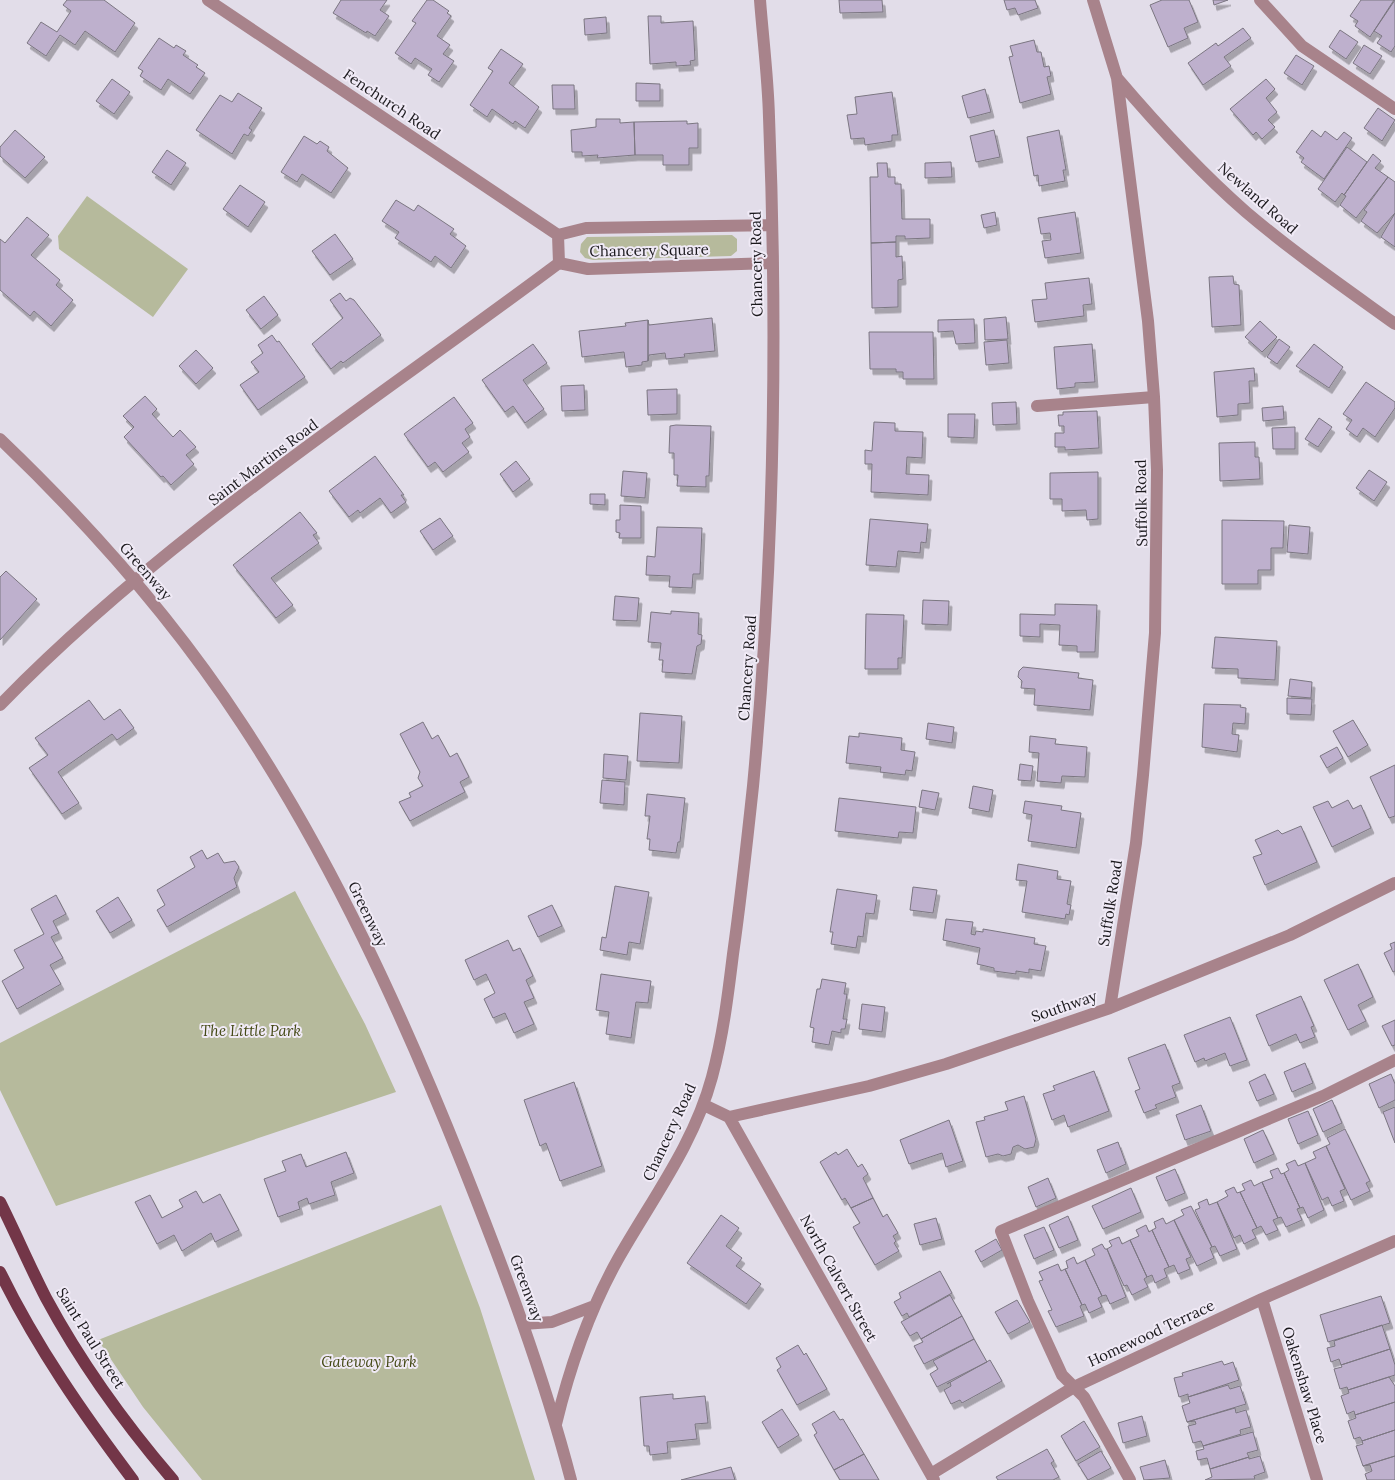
<svg xmlns="http://www.w3.org/2000/svg" width="1395" height="1480" viewBox="0 0 1395 1480" font-family="Lora,serif">
<style>
.green{fill:#b6ba9c}
.building{fill:#beb0cd;stroke:#7b7681;filter:url(#shadow)}
.lines{fill:none;stroke-linecap:round;stroke-linejoin:round}
.minor{stroke:#a8838b;stroke-width:12}
.major{stroke:#733648;stroke-width:12}
.labels{text-anchor:middle;dominant-baseline:central;stroke-width:4;stroke-linejoin:round;paint-order:stroke}
.street-label{font-size:15px;fill:#1b191d;stroke:#f0eaf6}
.park-label{font-size:15px;font-style:italic;fill:#444915;stroke:#f0eaf6}
</style>
<defs>
<filter id="shadow"><feDropShadow dx="3" dy="5.5" stdDeviation="0" flood-color="#0004"/></filter>
</defs>
<rect width="100%" height="100%" fill="#e2dde9"/>
<path class="green" d="M87,196l101,73 -35,48 -94,-68 -1,-13z
M732,235l5,4v12l-6,5 -138,4 -8,-2 -5,-6 1,-8 6,-7z
M295,891l70,133 31,68 -340,114 -56,-116v-47z
M441,1205l39,103 55,172h-333l-59,-73 -45,-67z"/>
<path class="building" d="M67,0h37l31,23 -20,29 -30,-21 -10,14 -15,-10 -14,21 -19,-13 14,-21 16,10 14,-21 -8,-6z
M341,0h46l-7,10 9,6 -14,20 -8,-5 -1,2 -33,-20z
M427,0h6l16,11 -2,2 4,3 -14,20 13,9 -7,9 11,7 -15,21 -11,-7 4,-6 -17,-11 -4,6 -16,-11 21,-30 -4,-2z
M839,0h43l1,12 -43,1z
M1004,0h31l3,8 -20,7 -3,-7 -8,2z
M1162,0h27l9,22 -14,6 4,10 -20,9 -18,-42z
M1213,0h15l-14,5z
M1361,0h33l-24,37 -15,-11 3,-5 -8,-5z
M1395,0v46l-4,6 -14,-9 5,-7 -8,-5z
M648,16h13v7l32,-2 2,39 -5,1 1,4 -15,1v-4l-26,2z
M606,17l1,16 -22,2 -1,-16z
M1243,28l8,10 -27,19 7,9 -28,19 -15,-22 28,-20 2,3z
M1340,30l18,12 -12,17 -17,-12z
M159,38l15,10 2,-3 10,6 -3,4 15,10 -2,2 9,6 -15,21 -22,-15 -7,11 -21,-14 3,-5 -5,-3z
M1034,40l3,12h4l3,15 5,-1 2,10 -4,1 4,17 -31,9 -11,-46 4,-1 -3,-10z
M1364,45l18,11 -12,18 -17,-11z
M501,49l22,15 -14,19 30,24 -14,21 -10,-7 -2,3 -21,-15 -5,8 -17,-12 23,-34 -5,-3z
M1296,55l18,11 -12,19 -18,-12z
M112,79l18,13 -16,22 -18,-13z
M1266,79l9,10 -9,9 11,14 -9,8 7,7 -13,12 -6,-7 -3,3 -23,-26z
M636,83l24,1v17h-24z
M552,85h22l1,24h-22z
M985,89l6,23 -23,6 -6,-22z
M892,92l6,43h-6v6l-27,4 -1,-7 -13,1 -4,-24 10,-1 -2,-17z
M238,93l24,15 -13,20 3,2 -4,6 -4,-2 -12,20 -36,-24 24,-35 12,7z
M1378,108l17,12 -13,21 -18,-13z
M596,119h24v4l14,-1 1,33 -38,3 1,-3 -16,1v-4h-10l-1,-22 25,-3z
M687,121v3l11,-1v25h-9v17h-26v-10h-28l-1,-33z
M15,130l30,27 -20,21 -25,-22v-9z
M994,130l6,27 -24,5 -6,-26z
M1059,130l7,40h-3l2,11 -26,5 -1,-11 -4,1 -7,-39z
M1312,130l9,7 4,-6 12,9 7,-8 8,6 -28,41 -23,-17 3,-4 -8,-6z
M304,136l13,8 3,-3 9,6 -2,4 21,17 -17,25 -29,-19 -5,8 -16,-10z
M1347,147l20,15 -23,33 -2,-2 -7,9 -17,-13z
M167,150l19,13 -15,22 -19,-13z
M1373,154l8,7 -6,7 13,9 -32,41 -16,-13 6,-9 -2,-1z
M951,162l1,15 -27,1v-15z
M877,163h10l1,14h7v7h6l1,35h28v19l-25,1v-3h-9v6l-25,1 -1,-66h8z
M1388,177l7,5v31l-18,20 -16,-12 6,-9 -3,-2z
M240,185l25,17 -17,25 -25,-18z
M396,200l18,11 4,-6 36,24 -4,5 16,12 -15,22 -16,-12 -4,6 -36,-24 4,-6 -17,-11z
M995,212l2,13 -13,3 -3,-13z
M1075,212l6,41 -36,5 -3,-17 9,-1 -1,-7 -9,1 -3,-16z
M1395,213v34l-14,-10z
M27,217l22,18 -18,20 29,25 -4,5 17,15 -22,26 -17,-15 -4,5 -30,-26v-51l5,4z
M335,234l18,25 -23,16 -18,-24z
M896,242v15l6,-1 1,23 -5,1v27l-26,1 -1,-65z
M1233,276l1,8 5,1 2,40 -29,2 -3,-50z
M1089,278l3,26 -9,1 1,11 -49,6 -3,-22 15,-1 -2,-16z
M340,293l6,8 4,-3 4,2 27,35 -38,28 -2,-2 -10,8 -19,-25 31,-26 -13,-18z
M264,296l14,19 -17,14 -15,-19z
M1006,317l2,22 -23,1 -1,-21z
M712,318l3,33 -31,3 1,3 -19,2 -1,-6 -16,2 -1,6v-41l1,5z
M974,319l1,24 -19,1 -3,-13 -15,1v-12z
M648,320v41l-6,1v3l-16,2 -2,-15 -42,5 -3,-26 47,-5 -1,-3z
M1260,321l17,16 -15,15 -17,-15z
M869,332h64l1,47h-31v-7h-7v-3h-26z
M272,335l5,7 2,-1 26,36 -47,33 -18,-25 19,-13 -8,-10 12,-9 -5,-8z
M1279,339l11,8 -13,17 -10,-7z
M1007,340l2,23 -23,2 -2,-23z
M533,344l14,19 -24,17 21,29 -19,14 -12,-17 -8,6 -23,-32z
M1092,344l3,38 -20,1v4l-18,2 -3,-42z
M1314,344l29,23 -14,21 -33,-22z
M196,350l17,18 -17,16 -17,-18z
M1254,368l1,13h-6l1,22 -12,1v11l-21,2 -3,-45z
M1366,382l29,20v6l-20,29 -12,-9 -6,9 -11,-8 6,-9 -9,-6z
M584,385l1,25 -23,1 -1,-25z
M677,389v25l-29,1 -1,-25z
M145,396l12,13 -5,5 21,23 7,-7 16,17 -10,8 8,9 -23,21 -8,-9 -2,1 -37,-40 10,-10 -11,-11z
M454,397l19,26 -8,6 5,8 -8,6 7,9 -26,20 -8,-10 -7,5 -24,-33z
M1016,402l1,22 -24,1 -1,-22z
M1283,406l1,13 -21,2 -1,-13z
M1097,411l2,37 -34,2v-3h-10v-14h9v-7h-5l-1,-11h5v-3z
M948,414h27l-1,24 -26,-1z
M1319,418l13,9 -14,20 -13,-8z
M874,422l21,1v8l28,1 -1,26 -15,-1 -1,17 23,1 -1,20 -57,-3 1,-28h-7v-14l7,1z
M676,425l35,1 -2,50h-3v11l-29,-1 1,-11h-4v-22h-5l1,-27z
M1295,427v22h-22l-1,-21z
M1255,442v15h4l1,22 -40,2 -1,-38z
M375,456l29,39h-3l5,7 -15,11 -11,-15 -20,15 -2,-3 -9,7 -20,-26z
M516,461l14,18 -17,13 -13,-18z
M1369,470l18,12 -13,19 -18,-13z
M623,471l24,2 -2,25 -24,-2z
M1098,472v47l-11,1 -1,-10 -24,1v-12h-12v-26z
M590,494h15v11l-15,-1z
M620,505l21,1v32h-22l1,-5 -4,-1v-12h4z
M300,512l17,21 -4,2 6,8 -48,35 22,27 -17,13 -43,-53z
M440,518l13,18 -20,14 -13,-19z
M870,519l58,5 -2,19 -5,-1 -1,11 -22,-2 -2,16 -30,-2z
M1222,520l62,1 -1,27h-12v22h-13v14h-36z
M1289,525l21,2 -2,27 -21,-2z
M657,527l45,1 -2,46h-7l-1,14 -23,-1 1,-11 -24,-1 1,-19 8,1z
M6,571l31,28 -37,41v-63z
M615,596l24,2 -2,23 -24,-1z
M923,600l26,1 -1,24 -26,-1z
M1055,604l42,1 -2,47h-18v-6l-18,-1 1,-20 -20,-1v13l-20,-1v-22l35,1z
M671,611l28,2 -1,21 4,1 -1,9 -4,2 -5,28 -30,-2 1,-12h-4l2,-17 -13,-1 3,-30 20,2z
M866,614l38,1 -2,43h-4v11h-33z
M1215,637l62,4 -2,39 -37,-2v-9l-26,-1z
M1023,667l56,6 -1,5 15,2 -3,30 -56,-5 1,-16 -14,-1 1,-7 -4,-4 1,-6z
M1290,679l22,3 -1,16 -23,-2z
M1287,698l25,1 -1,16 -24,-1z
M89,700l15,20 16,-11 14,19 -17,12 -5,-6 -54,38 21,31 -17,11 -33,-46 19,-13 -13,-17z
M1204,704l37,1 -1,2 6,1 -1,16 -12,-1 -1,11 7,1 -2,17 -35,-5z
M640,713l42,3 -3,47 -42,-2z
M1353,720l15,25 -20,12 -15,-26z
M423,722l9,17 6,-4 12,22 7,-4 12,24 -9,5 5,10 -55,29 -11,-19 12,-5 -2,-4 14,-7 -5,-8 2,-6 -20,-38z
M928,723l26,4 -2,16 -26,-4z
M859,733l43,5 -1,12 14,2 -3,19 -6,-1 -1,5 -25,-3 1,-5 -35,-4 3,-27 10,1z
M1030,736l26,3 -1,5 32,3 -2,30 -23,-1 -1,7 -24,-2 2,-28 -10,-1z
M1337,747l6,11 -16,10 -7,-12z
M604,754l24,2 -2,24 -23,-2z
M1020,764l13,2 -2,15 -13,-1z
M1395,765v51l-6,2 -19,-41z
M602,780l23,2 -1,23 -24,-2z
M973,786l20,4 -4,22 -20,-4z
M922,790l17,3 -4,17 -16,-3z
M647,794l38,4 -5,44h-2l-2,11 -27,-3 1,-11h-3l3,-23h-5z
M839,798l77,9 -3,26 -14,-1 -1,6 -63,-7z
M1348,800l5,9 8,-4 10,23 -39,19 -19,-40 15,-6 4,7z
M1025,801l37,5 -1,4 20,3 -5,35 -48,-7 4,-26 -9,-2z
M1301,826l16,36 -52,23 -12,-28 9,-3 -7,-14 23,-10 4,4z
M202,850l5,9 11,-6 6,10 11,-2 4,6 -5,11 3,9 -70,40 -10,-17 8,-5 -8,-15 38,-23 -5,-10z
M1018,864l40,7 -1,8 14,2 -4,23 4,1 -2,10 -3,-1 -1,5 -43,-7 5,-31 -11,-1z
M615,886l34,6 -9,52 -11,-2 -2,13 -27,-5 2,-13 4,1z
M913,887l24,3 -4,23 -23,-3z
M837,889l40,6 -3,19 -8,-1 -3,24 -5,-1 -2,12 -25,-4 2,-12h-3z
M56,895l10,19 -13,7 6,12 -8,4 12,21 -13,7 11,19 -44,25 -15,-28 22,-13 -10,-18 30,-16 -13,-25z
M118,897l14,23 -22,13 -14,-22z
M552,905l10,21 -24,11 -10,-21z
M946,919l27,3 -2,12 4,1 1,-4 7,1v-3l52,9 -1,6 12,2 -5,25 -12,-2v4l-13,-2v3l-22,-3v-3l-17,-4 3,-16 -37,-8z
M508,940l5,11 7,-3 13,28 -7,4 8,18 -10,4 10,22 -20,9 -9,-20 -12,5 -9,-19 11,-6 -9,-19 -12,6 -9,-20z
M1395,942v29l-2,1 -9,-19 8,-4 -2,-5z
M1358,964l15,33 -15,8 8,16 -18,9 -24,-50z
M601,974l50,7 -3,22 -12,-1 -5,36 -25,-4 3,-22 -13,-2z
M822,979l24,4 -2,11h3l-4,25h4l-2,10h-4v4l-9,-2 -3,14 -17,-3 2,-14 -4,-1 7,-38h3z
M1301,996l13,30 -3,1 4,10 -15,6 -4,-9 -27,12 -13,-31z
M862,1004l23,3 -3,25 -23,-3z
M1230,1017l17,43 -17,6 -5,-13 -20,8 -1,-3 -9,4 -11,-27z
M1395,1020v25l-3,1 -10,-20z
M1165,1044l15,39 -8,3 4,11 -21,8 2,3 -13,5 -9,-22 5,-2 -12,-31z
M1305,1063l8,20 -21,9 -8,-20z
M1094,1071l15,40 -41,16 -4,-12 -12,5 -9,-26 12,-4 -2,-4z
M1265,1074l9,20 -17,7 -8,-19z
M1391,1074l4,10v16l-16,8 -10,-24z
M574,1082l28,84 -42,15 -14,-38 -6,3 -16,-46z
M1024,1096l12,43 -2,8 -9,2 -7,-4 -5,2 -2,7 -8,2 -5,-2 -12,3 -10,-35 9,-2 -1,-3 24,-7 -3,-8z
M1332,1100l10,23 -19,9 -10,-23z
M1201,1105l10,26 -26,9 -9,-25z
M1395,1107v36l-12,-31z
M1308,1111l10,24 -20,9 -10,-25z
M949,1120l14,41 -17,6 -4,-14 -33,11 -9,-24z
M1345,1129l25,52 -4,2 4,8 -19,9 -25,-54 4,-2 -3,-6z
M1263,1130l11,24 -20,9 -10,-24z
M1118,1142l8,22 -20,9 -9,-23z
M1326,1146l19,43 -5,2 4,10 -12,5 -4,-9 -6,3 -17,-37 11,-5 -3,-6z
M847,1149l11,18 4,-3 6,10 -5,4 10,20 -22,10 -6,-10 -3,2 -22,-38 16,-10 2,3z
M346,1152l8,21 -23,9 4,13 -26,9 -2,-6 -9,4 2,7 -22,8 -14,-38 22,-8 -4,-10 19,-7 5,13z
M1295,1160l3,6 7,-3 19,47 -16,8 -5,-11 -3,1 -16,-35 5,-3 -3,-6z
M1278,1168l3,6 3,-1 16,35 -3,1 5,11 -16,7 -5,-10 -3,1 -16,-36 11,-4 -3,-7z
M1175,1169l10,24 -19,8 -10,-24z
M1048,1178l8,20 -20,9 -8,-20z
M1251,1180l3,6 8,-4 16,36 -5,2 5,10 -12,5 -5,-9 -4,2 -17,-36 5,-2 -3,-6z
M1234,1187l3,6 3,-1 17,36 -5,2 4,8 -12,6 -4,-9 -6,3 -17,-36 11,-6 -3,-5z
M1131,1188l10,24 -38,17 -11,-23z
M196,1191l7,12 17,-9 19,36 -24,12 -4,-9 -29,18 -8,-16 -17,9 -22,-42 15,-7 12,23 21,-11 -4,-7z
M873,1198l10,19 4,-3 11,19 -5,3 3,5 -2,2 5,8 -24,14 -22,-38 7,-4 -9,-15z
M1207,1199l2,6 8,-3 20,47 -17,7 -5,-10 -3,1 -17,-37 5,-2 -2,-5z
M1191,1206l21,41 -2,1 4,10 -17,8 -23,-46 10,-5 -3,-5z
M721,1215l18,13 -13,18 16,12 -6,8 25,18 -15,20 -59,-41z
M1068,1216l10,24 -19,8 -10,-23z
M936,1218l6,21 -22,6 -6,-21z
M1163,1218l3,6 8,-4 17,37 -5,2 4,10 -12,5 -4,-9 -5,2 -17,-37 4,-2 -2,-6z
M1146,1225l3,7 3,-2 17,37 -5,2 3,8 -12,6 -3,-8 -5,2 -17,-37 9,-4 -3,-6z
M1044,1227l10,23 -20,9 -10,-24z
M1119,1237l3,7 8,-4 17,37 -3,2 4,8 -16,8 -5,-10 -3,1 -17,-37 5,-3 -3,-5z
M996,1239l6,11 -21,12 -6,-11z
M1102,1244l3,5h2l19,48 -16,7 -4,-9 -4,1 -17,-36 10,-5 -3,-6z
M1074,1257l3,7 8,-4 17,36 -4,2 4,9 -13,6 -4,-9 -3,1 -17,-36 3,-1 -2,-7z
M1058,1264l3,7 4,-2 17,36 -2,1 4,10 -28,11 -8,-16 4,-1 -13,-29 4,-1 -4,-8z
M940,1271l12,22 -43,24 -2,-4 -5,3 -8,-14 7,-4 -2,-5z
M950,1295l12,21 -41,23 -4,-7 -7,4 -9,-14z
M1381,1296l9,27 -62,19 -8,-27z
M1017,1300l13,22 -22,12 -13,-22z
M962,1316l12,23 -50,25 -10,-18 9,-4 -2,-3z
M1382,1325l8,24 -49,16 -2,-6 -8,3 -4,-14 8,-2 -1,-5z
M974,1339l13,23 -50,25 -7,-13 8,-5 -5,-8z
M798,1345l6,10 2,-2 21,36 -30,16 -20,-35 4,-3 -5,-9z
M1390,1349l5,16v10l-47,15 -1,-3 -7,2 -6,-20 8,-2 -1,-2z
M990,1360l12,21 -40,22 -2,-3 -9,4 -7,-14 7,-4 -1,-4 -3,2z
M1222,1361l2,4 9,-3 6,18 -51,17v-3l-9,3 -5,-19 9,-2 -1,-3z
M1389,1377l6,9v16l-40,13 -1,-4 -7,3 -6,-18 8,-3 -1,-3z
M1228,1385l2,4 10,-3 6,18 -59,18 -5,-16 8,-3 -2,-6z
M673,1394v5l32,-3 3,27 -13,1 2,15 -30,3 1,11 -18,2 -1,-9h-5l-4,-49z
M1395,1402v28l-33,11 -2,-4 -6,2 -6,-18 8,-3 -1,-3z
M1235,1408l1,5 10,-3 5,17 -11,3 1,4 -38,12 -2,-5 -8,2 -5,-17 8,-2 -1,-3 -8,1z
M782,1409l17,26 -21,13 -16,-26z
M834,1411l6,9 3,-1 21,35 -30,16 -20,-35 3,-2 -5,-9z
M1142,1416l5,20 -24,7 -5,-20z
M1084,1421l16,26 -24,14 -15,-25z
M1395,1430v26l-32,10 -7,-20 7,-2 -1,-3z
M1253,1432l5,18 -11,3 2,4 -39,12 -3,-11 -9,2 -2,-9 8,-2 -1,-3z
M1047,1449l7,12 -3,2 8,14 -6,3h-55l-2,-3z
M1101,1451l10,17 -23,12 -10,-16z
M864,1454l15,26h-39l-6,-10z
M1260,1456l5,16 -11,4 1,3 -50,1 7,-3 -2,-8 39,-12v2z
M1395,1456v24h-28l-2,-6 7,-3 -2,-6 -7,1z
M1165,1460l5,18 -26,2 -4,-13z
M731,1467l4,13h-54l38,-10z"/>
<g class="lines">
<path class="minor" d="M208,0l350,235
M1093,0l24,78 31,243 6,76 3,73 -2,163 -12,142 -7,68 -26,165
M1260,0l42,46 93,63
M1117,78c40,47 82,93 129,134 47,40 99,76 149,112
M558,235l28,-7 186,-3
M558,235l1,28
M559,263l29,6 185,-6
M1037,406l117,-9
M0,439c90,86 174,181 242,285 91,138 160,289 221,442 41,103 80,207 108,314
M0,705c163,-168 372,-302 559,-442
M704,1105l25,12 205,363
M729,1117l140,-31 77,-22 164,-56 180,-73 105,-52
M1262,1299l55,181
M523,1324l29,-2 42,-16
M556,1424c14,-58 33,-113 62,-165 34,-60 76,-115 94,-182 11,-41 16,-82 21,-123 8,-56 14,-112 20,-168 21,-223 25,-445 16,-669 -1,-39 -6,-78 -9,-117
M931,1474l143,-87 188,-88 133,-58
M1130,1480l-46,-83 -22,-22 -34,-74 -27,-70 322,-135 72,-36"/>
<path class="major" d="M0,1202c16,32 30,65 46,96 35,65 79,126 127,182
M0,1272c36,74 84,143 133,208"/>
</g>
<g class="labels">
<g class="street-label">
<text transform="translate(392 104) rotate(34)">Fenchurch Road</text>
<text transform="translate(1258 198) rotate(41)">Newland Road</text>
<text transform="translate(649 250) rotate(-1)">Chancery Square</text>
<text transform="translate(756 264) rotate(-91)">Chancery Road</text>
<text transform="translate(263 462) rotate(-37)">Saint Martins Road</text>
<text transform="translate(1141 503) rotate(-91)">Suffolk Road</text>
<text transform="translate(146 571) rotate(49)">Greenway</text>
<text transform="translate(747 668) rotate(-86)">Chancery Road</text>
<text transform="translate(1110 903) rotate(-81)">Suffolk Road</text>
<text transform="translate(368 914) rotate(64)">Greenway</text>
<text transform="translate(1064 1006) rotate(-19)">Southway</text>
<text transform="translate(669 1132) rotate(-65)">Chancery Road</text>
<text transform="translate(839 1278) rotate(61)">North Calvert Street</text>
<text transform="translate(527 1288) rotate(70)">Greenway</text>
<text transform="translate(1151 1333) rotate(-25)">Homewood Terrace</text>
<text transform="translate(91 1338) rotate(58)">Saint Paul Street</text>
<text transform="translate(1305 1385) rotate(73)">Oakenshaw Place</text>
</g>
<g class="park-label">
<text x="251" y="1030">The Little Park</text>
<text x="369" y="1361">Gateway Park</text>
</g>
</g>
</svg>
